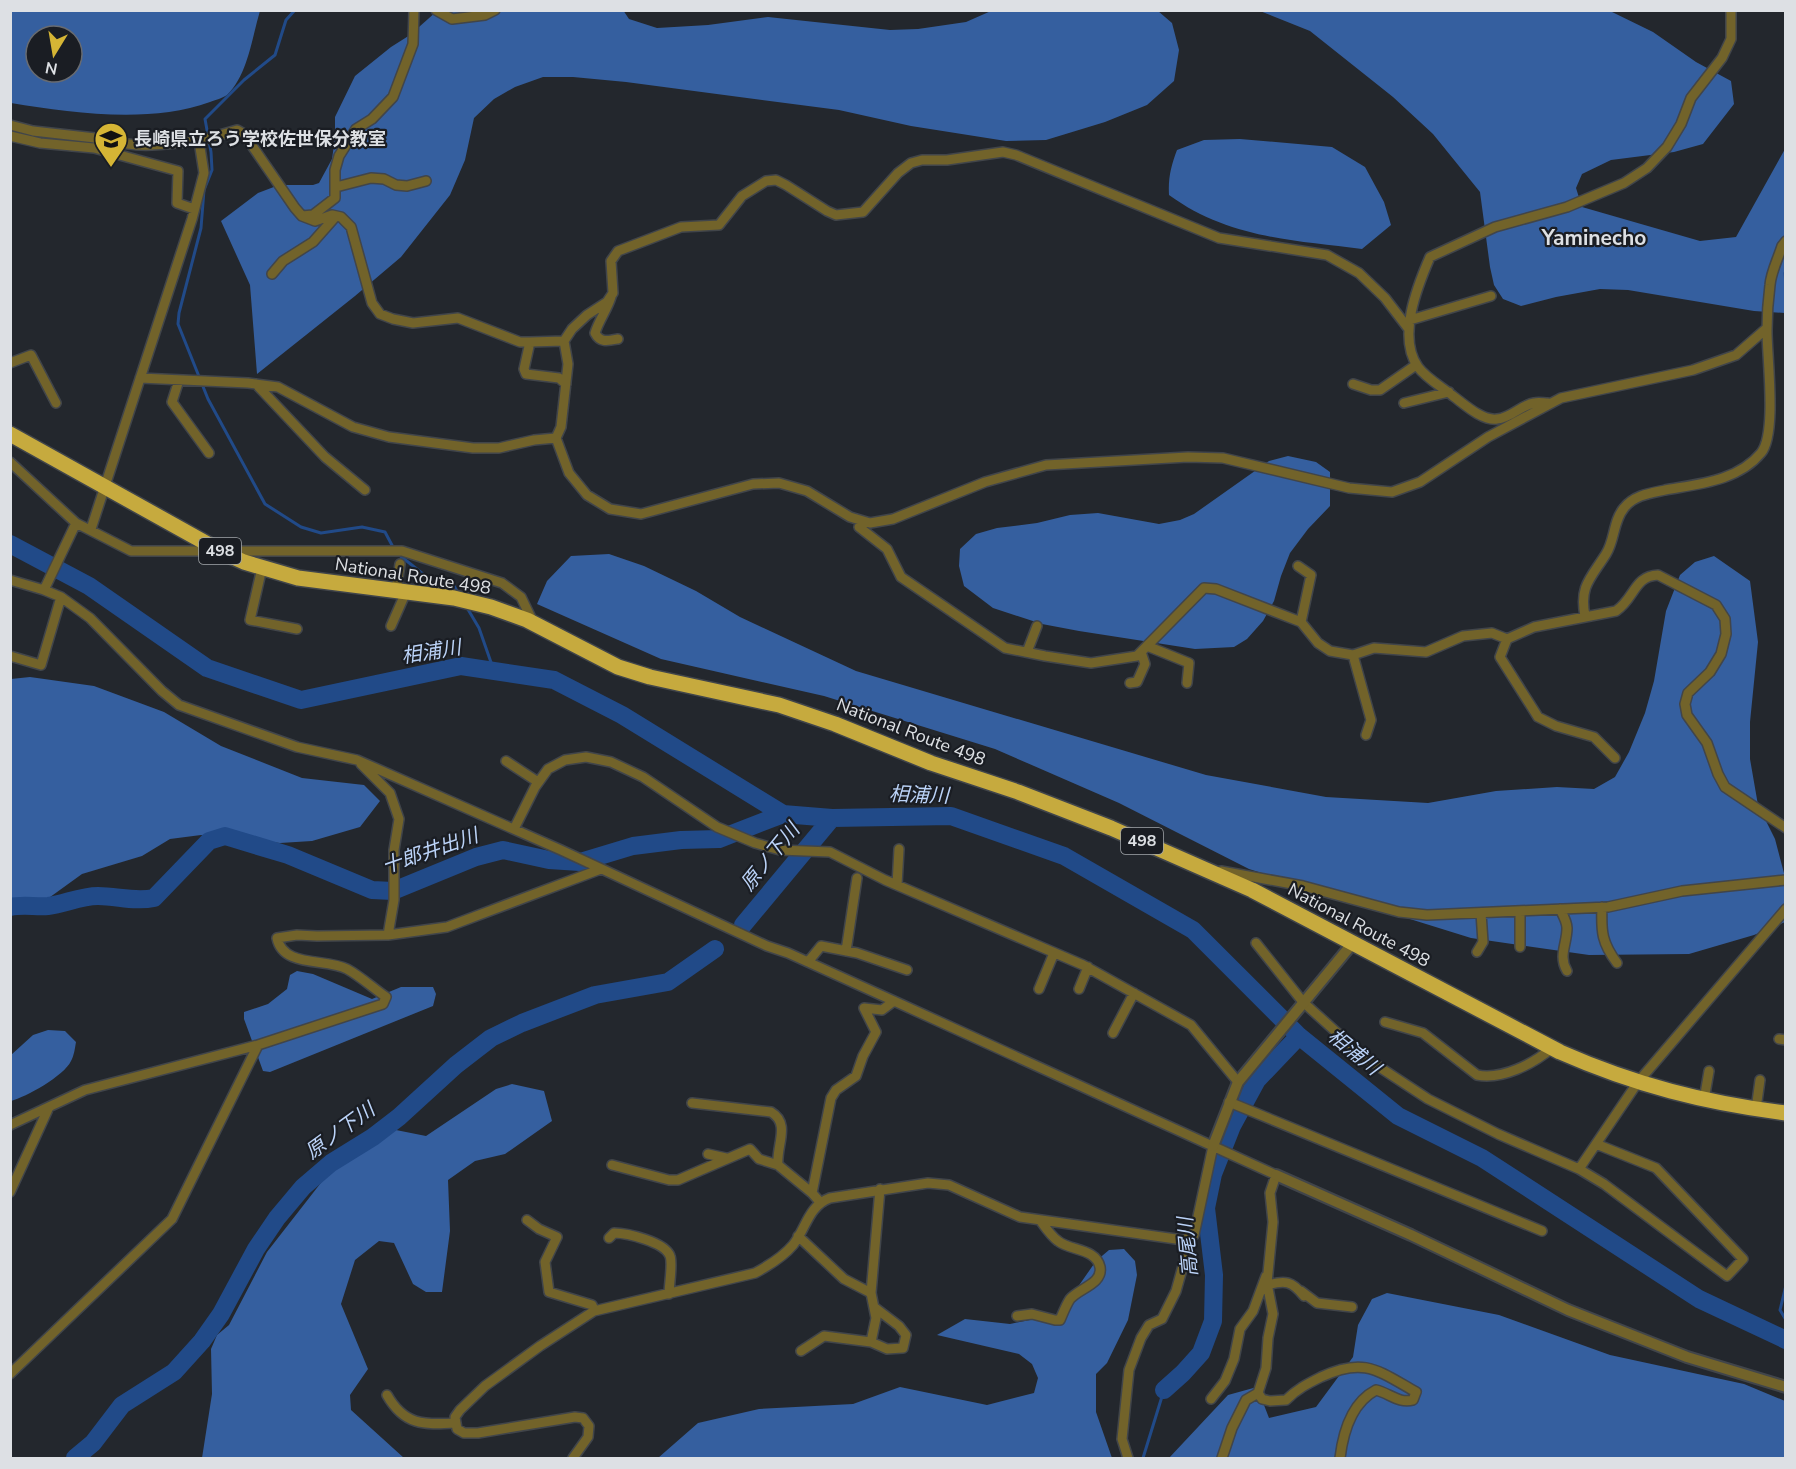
<svg xmlns="http://www.w3.org/2000/svg" width="1796" height="1469" viewBox="0 0 1796 1469" font-family="'Nunito Sans','Noto Sans JP',sans-serif">
<style>
.forest{fill:#355f9f;fill-rule:evenodd}
.lines{fill:none;stroke-linecap:round;stroke-linejoin:round}
.stream{stroke:#214a88;stroke-width:3}
.river{stroke:#214a88;stroke-width:18}
.minor-casing{stroke:#41454a;stroke-width:12}
.tertiary-casing{stroke:#41454a;stroke-width:14}
.trunk-casing{stroke:#41454a;stroke-width:18}
.minor{stroke:#72632a;stroke-width:9}
.tertiary{stroke:#72632a;stroke-width:10}
.trunk{stroke:#c6aa3e;stroke-width:15}
.labels{text-anchor:middle;dominant-baseline:central;stroke-width:4.5;stroke-linejoin:round;paint-order:stroke}
.shield{fill:#1a1d23;stroke:#a2a6aa;stroke-width:1.5}
.shield-label{font-size:16px;font-weight:bold;fill:#dde0e4}
.poi-label{font-size:18px;font-weight:bold;fill:#dde0e4;stroke:#1a1d23;text-anchor:start}
.street-label{font-size:18px;fill:#dde0e4;stroke:#1a1d23}
.water-label{font-size:20px;font-style:italic;fill:#bbd3f8;stroke:#1a1d23}
.quarter-label{font-size:21px;font-weight:bold;fill:#dde0e4;stroke:#1a1d23}
</style>
<rect width="100%" height="100%" fill="#23272d"/>
<path class="forest" d="M623,10l6,9 28,9 51,-3 60,-8 122,13 28,-1 48,-7 25,-11h167l14,12 7,27 -5,31 -27,24 -42,17 -59,18 -40,1 -95,-15 -72,-16 -213,-28 -53,-5h-30l-28,10 -21,12 -20,19 -9,42 -15,35 -49,62 -46,39 -98,78 -7,-89 -29,-64 37,-28 21,-8h34l6,-2 13,-24 3,-21v-21l20,-41 36,-29 19,-12 27,-24z
M10,11l1,-1 249,1c-8,26 -12,64 -33,84 -4,3 -12,5 -17,7 -61,22 -137,11 -199,1zM36,36h36v36h-36z
M1260,11h350l43,21 43,30 35,19 3,23 -31,40 -29,8 -63,8 -29,14 -6,14 6,19 118,34 36,-4 49,-88v164l-31,-2 -126,-21 -28,-1 -44,8 -35,9 -18,-7 -9,-14 -4,-18 -10,-75 -47,-58 -40,-37 -83,-66z
M1240,139l92,8 33,20 19,35 7,23 -29,24c-70,-9 -134,-11 -193,-54 -1,-17 2,-29 8,-45l27,-10z
M1288,456l28,6 14,10v34l-22,23 -18,24 -9,23 -7,25 -11,20 -16,18 -13,8 -39,2 -116,-18 -37,-7 -49,-16 -29,-22 -5,-20 1,-17 16,-15 21,-6 40,-5 33,-8 28,-2 61,11 21,-4 14,-6 75,-53z
M609,554l35,12 52,25 44,26 116,54 350,104 120,22 102,6 68,-12 61,-4 37,2 21,-12 14,-25 16,-39 9,-32 12,-70 14,-36 15,-13 19,-6 36,25 8,61 -8,80v37l8,46 17,34 10,38v45l-31,13 -65,19 -100,1 -118,-17 -222,-69 -130,-66 -124,-54 -171,-53 -163,-37 -124,-55 10,-23 24,-25z
M30,677l64,9 70,26 57,34 81,32 62,7 16,16 -20,26 -48,14 -32,2 -79,-8 -31,4 -28,17 -60,18 -36,26 -35,5v-226z
M297,971l16,3 59,25 29,-12h32l3,7 -3,12 -163,66 -7,-1 -19,-52v-7l24,-8 19,-15 3,-14z
M48,1030l17,1 11,11c-1,6 -2,14 -5,19 -7,15 -45,36 -60,40v-46l22,-20z
M512,1084l32,7 8,30 -47,33 -30,7 -27,19 2,51 -8,61h-16l-13,-8 -19,-41 -15,-2 -24,19 -14,44 27,65 -18,26 1,15 53,48h-202l10,-64 -1,-45 6,-14 12,-10 38,-73 74,-95 55,-27 30,6 70,-47z
M1124,1249l11,12 2,14 -9,45 -21,43 -11,11v38l16,46h-454l40,-35 61,-14 94,-5 47,-17 87,18 47,-12 4,-15 -6,-14 -13,-10 -82,-19 28,-16 45,5 49,-10 37,-53 13,-11z
M1387,1293l112,22 111,40 134,29 41,17v57h-616l59,-63 29,-8 12,31 47,-11 37,-50 5,-32 14,-26z"/>
<g class="lines">
<path class="stream" d="M295,10l-9,10 -11,35 -31,25 -39,39 6,33 1,18 -8,20 -3,38 -22,85 -1,11 30,75 57,105 36,23 20,6 41,-6 23,5 9,17
M1785,273l1,12
M398,554l30,24 25,6 5,9
M466,606l13,22 15,43
M1786,1285l-6,25 6,10
M1143,1458l21,-68"/>
<path class="river" d="M10,544l79,42 118,82 94,32 160,-34 93,14 68,35 161,99 49,4 119,-2 113,40 129,74 106,106 99,80 84,42 217,141 87,41
M10,907c13,-3 25,0 38,-1 17,-2 32,-10 50,-10 19,0 37,6 56,2l55,-57 16,-5 63,19 84,35 21,1 83,-34 27,-7 46,10 31,2 53,-16 48,-6 38,-1 64,-25
M743,925l89,-107
M1164,1390l19,-17 18,-20 12,-32 1,-46 -8,-67 7,-34 19,-48 25,-46 42,-44
M75,1458l18,-15 29,-38 52,-33 28,-31 19,-27 35,-65 21,-31 26,-31 28,-24 42,-26 26,-20 57,-52 35,-27 31,-15 73,-28 73,-13 47,-33"/>
<defs>
<path id="minor" d="M436,10l16,9 33,-4 10,-5
M10,125l23,6 80,9c26,10 58,3 86,1
M10,136l30,7 54,5 84,23 -1,32 17,6
M336,187l35,-9 13,1 12,6 11,1 19,-5
M302,216l11,-1 22,-17v-28l4,-14 17,-27 16,-10 21,-22 20,-53 1,-34
M272,274l11,-13 30,-19 23,-26
M611,297c-4,13 -12,23 -16,36 5,10 13,8 23,6
M1410,320l81,-24
M1408,328l-23,-30 -26,-25 -32,-18 -108,-17 -203,-83 -13,-3 -56,8h-25l-11,3 -13,10 -35,39 -27,3 -9,-4 -41,-26 -10,-5 -10,1 -24,15 -23,29 -38,2 -63,24 -7,10 2,32 -6,9 -20,13 -15,14 -8,12 4,23 -7,63 -5,11 13,35 18,22 23,14 31,5 112,-30 26,-1 28,8 43,26 20,6 23,-4 92,-37 61,-17 142,-8 35,1 126,30 43,4 28,-10 68,-45 73,-39 132,-28 43,-15 31,-27
M564,341l-34,1 -6,27 2,5 33,4 7,6
M10,363l21,-8 25,48
M140,378l108,5 30,4 75,40 36,10 84,11h26l35,-8 22,-2
M179,380l-7,22 37,51
M256,384l69,73 40,33
M1353,384l18,6h9l36,-25
M1404,403l45,-11
M1548,403c-4,0 -10,-1 -14,0 -13,2 -23,15 -37,16 -15,2 -33,-15 -44,-23 -11,-9 -27,-18 -35,-29 -21,-30 -1,-80 12,-110l65,-30 72,-20 57,-24 23,-15 20,-21 14,-23 10,-26 31,-40 9,-19v-29
M10,462l66,61 -32,67
M76,523l55,28h271l100,32 19,14 12,25
M859,527l28,22 14,28 104,71 40,8 46,7 46,-7 67,-68 12,1 85,33 17,21 12,8 23,4 21,-7 52,4 37,-16 29,-3 15,6
M89,529h2l101,-310 12,-46 -5,-32 38,-11 7,4 51,74 7,8 13,5 17,-6 9,2 10,10 21,76 8,11 13,5 20,4 45,-5 62,24h10
M1298,566l13,9 -10,47
M262,568l-12,52 47,9
M10,580l34,10 17,7 29,21 72,73 17,14 118,42 60,13 204,90 206,96 21,7 106,48 382,174 -6,18 3,29 -6,61 6,31 -5,24 -2,30 -8,25 -12,7 -14,28 -10,30
M396,591l4,-27
M1585,616c-6,-30 6,-38 21,-62 9,-14 7,-33 18,-46 10,-13 27,-15 41,-18 33,-6 73,-9 96,-37 16,-19 6,-95 6,-122 0,-15 1,-31 3,-46 1,-13 8,-26 12,-39l4,-5
M391,626l15,-34
M1147,646l42,17 -2,20
M1027,652l10,-26
M1353,655l18,65 -5,15
M10,656l31,9 20,-68
M1130,683l7,-1 8,-18 -4,-12
M1615,758l-21,-21 -38,-11 -18,-9 -38,-60 7,-18 27,-12 82,-16c19,-13 18,-35 42,-36l58,30 9,14 1,15 -5,20 -11,18 -22,21 -3,11 2,11 20,28 11,31 7,13 61,41
M506,761l32,21
M361,764l29,29 9,26 -5,31v50l-6,35
M514,829l21,-42 13,-18 17,-9 21,-3 25,5 32,15 74,50 38,16 25,7 50,2 55,28 198,85 108,60 47,57
M1221,871l82,15 96,26 28,3 181,-8 74,-16 104,-11
M897,885l2,-36
M1602,907c-1,25 0,36 15,56
M1560,909c3,6 7,13 7,19 0,16 -9,28 0,43
M1256,943l47,59 61,55 64,42 70,35 81,35 25,15 123,92 16,-17 -87,-91 -60,-24
M1520,947v-36
M846,951l11,-73
M1477,952l6,-10 -2,-29
M808,962l13,-16 36,7 50,17
M1039,989l15,-36
M1079,989l9,-22
M1385,1022l38,11 54,42c25,5 56,-11 75,-27
M1113,1033l21,-40
M1779,1039l7,1
M1704,1100l5,-29
M1229,1102l313,129
M692,1103l79,9c20,12 5,33 7,53l34,28
M1756,1109l4,-29
M10,1125l75,-35 173,-45 125,-41 3,-7c-13,-9 -26,-21 -39,-28 -21,-11 -64,-1 -70,-31l20,-3 20,1 71,-1 59,-8 154,-58
M708,1154l18,4
M612,1165l57,15h9l72,-31 9,10 19,6
M1579,1169l59,-87 148,-173
M10,1192l39,-85
M820,1202l-8,-9 19,-95 5,-8 20,-14 7,-20 13,-24 -12,-24 18,2 12,-9
M527,1220l12,9 18,8 -12,25 4,30 43,13 2,6
M798,1236l46,43 27,14 9,-104
M609,1238l5,-5c13,0 51,9 56,23 3,7 -1,29 -1,38
M1268,1285c17,-5 24,-4 36,11
M1301,1291l16,12 35,4
M1017,1316l15,-2 23,6h5c3,-7 6,-15 10,-21 9,-11 33,-15 30,-32 -4,-19 -30,-16 -42,-26 -7,-5 -13,-14 -18,-21
M871,1342l16,7 16,-1 3,-13 -7,-9 -25,-19
M801,1351l23,-15 47,6 5,-24 -5,-25
M10,1374l162,-155 86,-174
M1258,1393l4,6 8,2 16,-1c11,-11 21,-16 35,-23 43,-20 56,-7 95,15l-3,8c-14,4 -24,-7 -37,-10 -25,13 -33,43 -36,68
M387,1395c17,30 36,30 68,28
M1211,1399l14,-18 9,-22 6,-30 13,-18 13,-35
M573,1458l15,-21 1,-11 -6,-8 -8,-1 -97,16h-14l-7,-4 -2,-12 5,-7 25,-24 55,-40 54,-35 161,-38c13,-7 28,-16 38,-28 13,-16 15,-39 37,-47l98,-15 21,2 71,32 163,23 11,-5 19,-89
M1128,1458l-6,-19 7,-69 12,-32 8,-13 13,-6 14,-28 15,-54"/>
<path id="tertiary" d="M1213,1146l25,-64 114,-138
M1276,1175l135,60 157,75 119,47 99,30"/>
<path id="trunk" d="M10,434l212,118 22,10 54,16 156,20 37,9 36,13 91,47 32,10 129,28 56,19 96,39 87,29 93,36 141,62 308,162c75,33 145,51 226,61"/>
</defs>
<use href="#minor" class="minor-casing"/>
<use href="#tertiary" class="tertiary-casing"/>
<use href="#trunk" class="trunk-casing"/>
<use href="#minor" class="minor"/>
<use href="#tertiary" class="tertiary"/>
<use href="#trunk" class="trunk"/>
</g>
<defs>
<symbol id="school-pin" viewBox="-11 -11 22 30"><path d="M0 17L-7.5 6A9.5 9.5 0 1 1 7.5 6Z" fill="#d5b535" stroke="#1a1d23"/><path d="M0-5L7-2L0 1L-7-2ZM-4 1L0 2.5L4 1V4Q0 6-4 4Z" fill="#111"/></symbol>
</defs>
<g fill-rule="evenodd">
<use href="#school-pin" x="92" y="120" width="38" height="52"/>
</g>
<g class="labels">
<g class="shield">
<rect x="199" y="538" width="42" height="26" rx="4.5"/>
<rect x="1121" y="828" width="42" height="26" rx="4.5"/>
</g>
<g class="shield-label">
<text x="220" y="551">498</text>
<text x="1142" y="841">498</text>
</g>
<g class="poi-label">
<text x="134" y="139">長崎県立ろう学校佐世保分教室</text>
</g>
<g class="street-label">
<text transform="translate(413 576) rotate(9)">National Route 498</text>
<text transform="translate(911 732) rotate(21)">National Route 498</text>
<text transform="translate(1359 925) rotate(28)">National Route 498</text>
</g>
<g class="water-label">
<text transform="translate(431 652) rotate(-9)">相浦川</text>
<text transform="translate(919 795) rotate(2)">相浦川</text>
<text transform="translate(430 851) rotate(-19)">十郎井出川</text>
<text transform="translate(770 857) rotate(-51)">原ノ下川</text>
<text transform="translate(1354 1052) rotate(39)">相浦川</text>
<text transform="translate(340 1131) rotate(-36)">原ノ下川</text>
<text transform="translate(1188 1247) rotate(-95)">高尾川</text>
</g>
<g class="quarter-label">
<text x="1594" y="238">Yaminecho</text>
</g>
</g>
<rect width="1796" height="1469" fill="none" stroke="#dde0e4" stroke-width="24"/>
<g transform="translate(54 54) rotate(191)"><circle r="28" fill="#1a1d23" stroke="#686b70" stroke-width="1.5"/>
<path d="M0-4.5L10 22L0 15L-10 22Z" fill="#d5b535"/>
<text y="-9" font-size="16" font-weight="bold" text-anchor="middle" fill="#dde0e4">N</text>
</g>
</svg>
